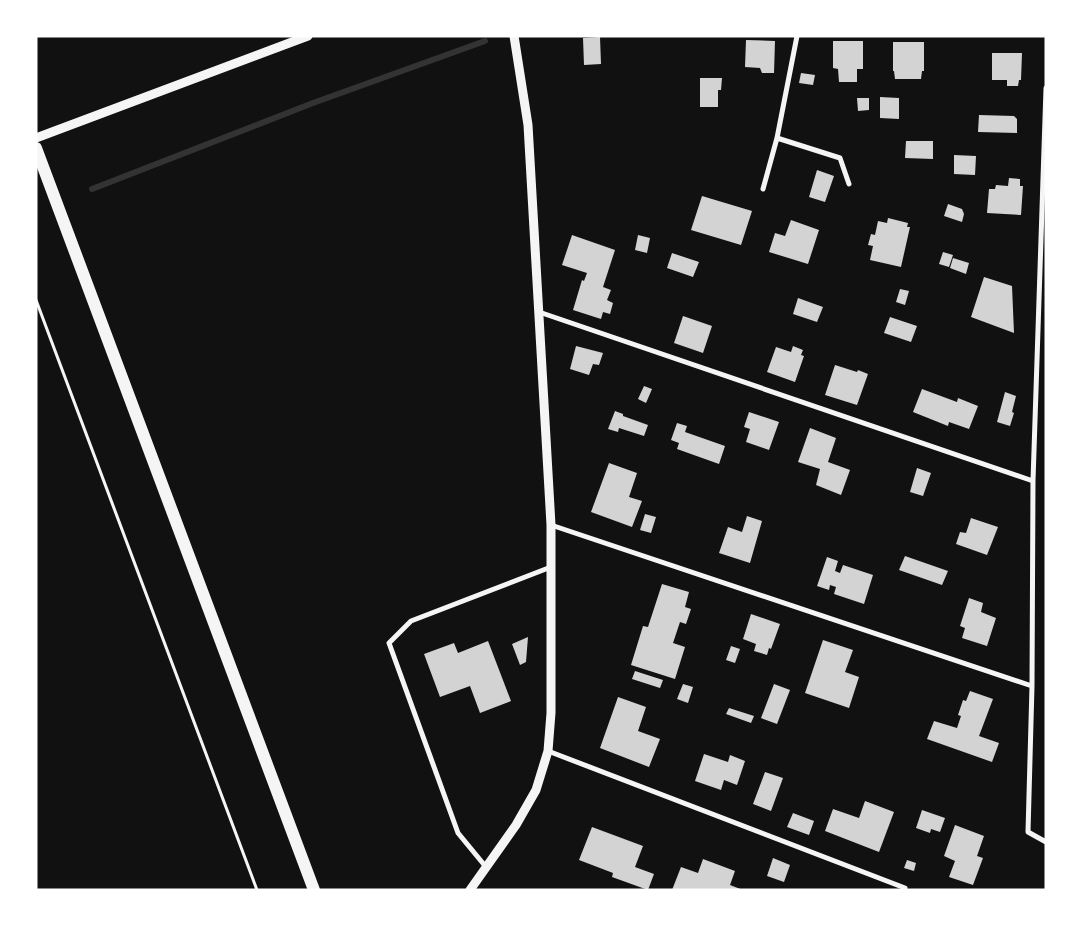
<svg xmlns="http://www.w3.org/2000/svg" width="1082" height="926" viewBox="0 0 1082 926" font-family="'Roboto Condensed',sans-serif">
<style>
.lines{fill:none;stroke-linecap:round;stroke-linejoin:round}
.stream{stroke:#333;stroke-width:6}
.building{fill:#d3d3d3}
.path{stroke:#f5f5f5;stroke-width:3}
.minor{stroke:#f5f5f5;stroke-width:5}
.tertiary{stroke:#f5f5f5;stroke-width:9}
.primary{stroke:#f5f5f5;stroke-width:12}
</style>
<rect width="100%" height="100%" fill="#111"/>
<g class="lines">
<path class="stream" d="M92,189l221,-86 172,-62"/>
</g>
<path class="building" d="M600,37l1,27 -17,1 -1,-27z
M746,40l29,1 -1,32h-12l-2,-5 -15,-1z
M833,41h30v28h-6v13h-18l-1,-13 -5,-1z
M893,42h31v29h-2l-1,8h-26l-1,-8h-1z
M992,53h30l-1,27h-2l-1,6h-11v-6h-15z
M801,73l14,2 -2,10 -14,-2z
M700,78h22l-1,12h-3v17h-18z
M880,97l19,1v21l-19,-1z
M857,98h12v12l-11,1z
M979,115l35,1 3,3v14l-39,-1z
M906,141h27v18l-28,-1z
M954,155l22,1 -1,19 -21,-1z
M817,170l17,6 -9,26 -16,-5z
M1009,178l11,1v7h3l-2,29 -34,-2 2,-24h6l1,-4 12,1z
M702,196l50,15 -11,34 -50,-15z
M948,204l14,5 2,5 -2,8 -18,-6z
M888,218l20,5 -1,4h3l-9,40 -31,-7 3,-14 -5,-1 3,-11 4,1 3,-14 9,2z
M791,220l28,10 -11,34 -39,-12 6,-19 10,3z
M572,235l43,15 -12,37 8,3 -4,10 6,3 -3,11 -7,-2 -2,7 -28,-9 9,-30 2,1 3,-8 -25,-8z
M638,235l12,3 -3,15 -12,-3z
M943,252l10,3 -4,12 -10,-3z
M672,253l27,9 -6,15 -26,-9z
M953,258l16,5 -3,11 -16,-6z
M984,277l28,9 2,47 -43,-16z
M900,289l9,2 -4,14 -9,-3z
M798,298l25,9 -6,15 -24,-8z
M683,316l29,10 -9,27 -29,-10z
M890,317l27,9 -6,16 -27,-9z
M576,346l27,7 -4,12 -6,-1 -4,11 -19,-6z
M793,346l10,4 -2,5 3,1 -9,26 -28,-10 9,-25 15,5z
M835,365l22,7 1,-2 10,4 -11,31 -32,-10z
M644,386l8,3 -6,14 -8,-4z
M922,389l35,13 1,-4 20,8 -9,23 -20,-7 -1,4 -35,-14z
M1005,392l11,4 -4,16 2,1 -4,13 -13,-4z
M615,411l8,3v2l25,9 -4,11 -25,-8 -1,4 -10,-3z
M749,412l30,10 -10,28 -23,-8 4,-13 -6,-2z
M677,423l10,3 -2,6 40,14 -6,18 -42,-15 2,-6 -8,-3z
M810,428l26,10 -8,24 22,8 -9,25 -25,-10 4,-16 -22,-7z
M609,463l28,10 -8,24 13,4 -10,26 -41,-15z
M917,468l14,5 -8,23 -13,-4z
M645,514l11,3 -5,16 -11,-3z
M747,516l15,5 -12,42 -31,-10 9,-26 14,5z
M971,518l27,9 -11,28 -31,-11 4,-12 6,1z
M905,556l43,15 -6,14 -43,-15z
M827,557l11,4 -3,10 5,2 3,-8 30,10 -9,29 -30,-10 2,-7 -6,-2 -1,5 -12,-4z
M662,584l27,8 -4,15 6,2 -5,15 -6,-2 -7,21 12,4 -10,32 -44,-14 12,-39 5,1z
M969,598l14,5 -2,9 15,6 -9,28 -25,-8 3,-10 -5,-2z
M751,614l29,10 -9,25 -2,-1 -2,7 -13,-4 2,-7 -13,-5z
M528,637l-2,25 -6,3 -8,-21z
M823,640l30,10 -8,22 14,5 -10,31 -44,-15z
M488,641l23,60 -31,12 -10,-27 -30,11 -16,-43 30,-11 4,10z
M731,646l9,3 -5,14 -9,-3z
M635,671l28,9 -3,8 -28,-9z
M683,684l10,3 -5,16 -11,-4z
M774,684l16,6 -13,34 -16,-6z
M970,691l23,8 -14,37 20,7 -7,19 -65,-23 7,-18 23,7 4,-12 -3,-1 5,-15 3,1z
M618,697l28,10 -8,24 22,8 -11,28 -49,-19z
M729,708l25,8 -3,7 -25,-9z
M704,754l24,8 2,-7 15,6 -8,24 -13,-5 -3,10 -26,-9z
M765,772l18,6 -12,33 -18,-7z
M865,801l29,11 -15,40 -54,-21 8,-22 26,9z
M922,810l23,8 -5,14 -9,-3 -1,4 -14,-5z
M793,813l21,8 -5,14 -22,-8z
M955,825l29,11 -7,20 6,2 -10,27 -24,-8 6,-16 -11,-5z
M592,827l51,19 -8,21 19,7 -6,16 -36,-13 1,-4 -34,-13z
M773,858l17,7 -6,17 -17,-6z
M703,859l32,12 -5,14 13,5h-71l9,-23 17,6z
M907,860l9,3 -2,8 -10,-3z"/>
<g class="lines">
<path class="path" d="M36,300l221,590"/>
<path class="minor" d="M1046,88l-13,393 -1,205 -4,146 18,10
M777,138l63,20 9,26
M763,189l14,-51 20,-102
M539,312l494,169
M551,525l481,161
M548,751l357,137
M486,867l-28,-34 -69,-190 22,-22 140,-54"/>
<path class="tertiary" d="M36,138l272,-102
M470,890l46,-65 20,-35 12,-39 3,-38v-188l-23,-400 -14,-89"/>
<path class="primary" d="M36,148l278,742"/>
</g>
<rect width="1082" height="926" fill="none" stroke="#ffffff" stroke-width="75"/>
</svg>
